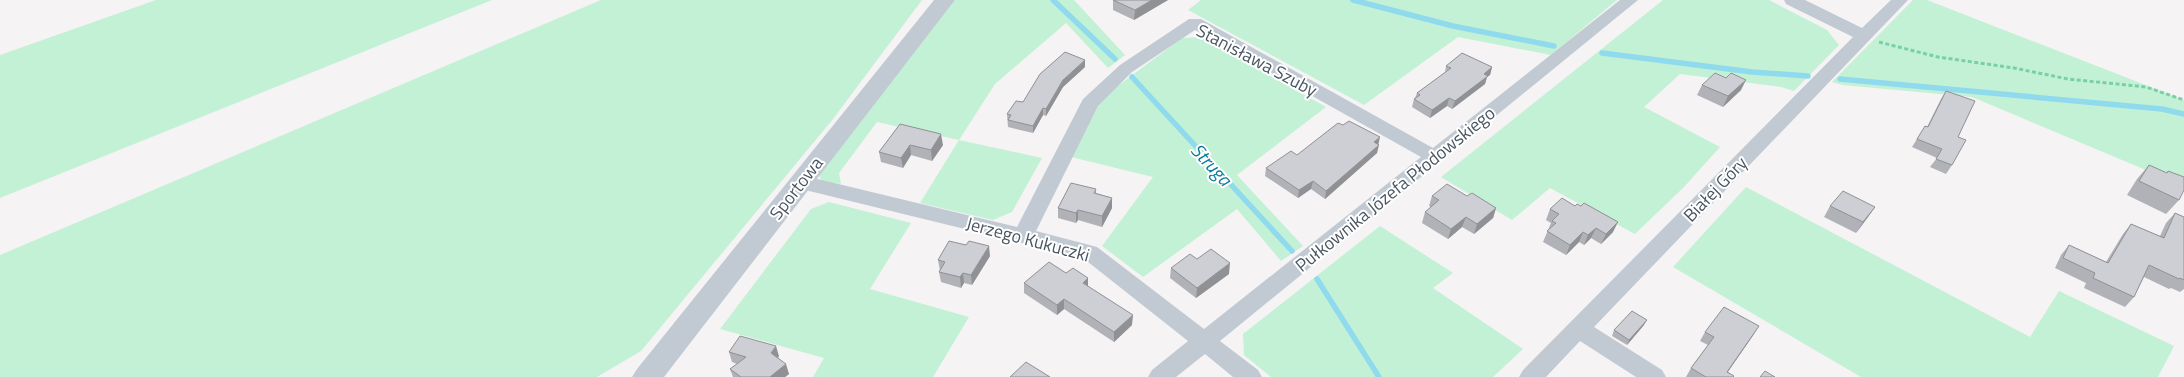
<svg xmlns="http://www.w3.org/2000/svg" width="2184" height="377" viewBox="0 0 2184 377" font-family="'Titillium Web',sans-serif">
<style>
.green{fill:#c3f1d5}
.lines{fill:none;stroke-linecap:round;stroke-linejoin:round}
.stream{stroke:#90daee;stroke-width:5.5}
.path{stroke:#7ad0a6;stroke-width:3;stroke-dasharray:4 2.5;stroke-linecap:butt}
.minor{fill:#c1cad2;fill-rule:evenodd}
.tertiary{fill:#c1cad2;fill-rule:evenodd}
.wall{fill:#b0b2b7}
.shaded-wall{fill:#909195}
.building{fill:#cdcfd5;stroke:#909195}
.labels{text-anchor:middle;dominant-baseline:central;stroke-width:4;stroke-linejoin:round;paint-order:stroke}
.street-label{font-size:18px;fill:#4a5661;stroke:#fff}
.water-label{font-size:19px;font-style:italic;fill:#0c7c9b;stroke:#fff}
</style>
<rect width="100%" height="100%" fill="#f5f3f3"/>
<path class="green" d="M156,0h336l-492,198v-143z
M601,0h321l-89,119 -192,232 -44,26h-597v-122z
M955,0h119l51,55 -17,13 -42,-45 -71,61 -36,56 83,18 -30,54 -19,8 -73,-17 39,-63 -82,-18 -38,51 2,11 -19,-2 -3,-7z
M1201,0h416l-66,55 -93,-18 -94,68 -176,-95z
M1663,0h106l58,30 12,15 -45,46 -13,-4 -101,-13 -36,33 76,40 -37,41 -48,46 -85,-46 -38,32 -71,-43z
M1913,0h14l257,100v86l-212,-89 -129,-12 -11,-3z
M1201,37l125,70 -89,68 66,71 -22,15 -44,-52 -94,68 -41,-31 51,-69 -82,-20 32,-60 79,-59z
M1746,187l284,150 29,-46 115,55 -16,31h-297l-188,-110z
M829,202l82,21 -41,66 99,28 -36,60h-120l11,-19 -104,-29 91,-120z
M1380,226l73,47 -20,15 90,61 -30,28h-222l-27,-22 -1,-21z"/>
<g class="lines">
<path class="stream" d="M1053,0l62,59
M1353,0l100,26 101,20
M1602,53l150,19 56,4
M1132,77l160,174
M1840,79l322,30 22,5
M1317,279l62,98"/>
<path class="path" d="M1879,42l59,15 76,11 54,11 78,8 38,13"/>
<path class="minor" d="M1620,0h18l-418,341 38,29 4,7h-29l-28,-23 -29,23h-28l4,-7 36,-29 -105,-83 -282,-69 -7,-2 -3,-5 3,-5 7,-2 216,52 66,-128 37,-34 69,-46h12l232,129zM1195,30l226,127 -217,172 -107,-82 -61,-16 62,-125 34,-34z
M1784,0h21l57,28 29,-28h17l-314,327 68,43 4,7h-30l-56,-36 -34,36h-27l4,-7 330,-333 -67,-33z"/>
<path class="tertiary" d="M934,0h21l-291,377h-32l5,-8z"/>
</g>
<path class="wall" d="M1113,0h55l-34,20 -21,-10z
M1446,66l46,1 -2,8 -3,2 -2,7 -33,25 -5,-3 -17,12 -18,-11 2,-8 1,-1 2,-5 28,-20z
M1085,67l-22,20 -17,29 -3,-1 -10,18 -25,-6 -1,-13 16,-12z
M1702,85l39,5 -18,17 -26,-12z
M1946,91l12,46 -6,28 -6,9 -16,-7 7,-9 -25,-11 13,-21 2,1 14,-28z
M900,124l43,21 -11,16 -21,-6 -8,13 -22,-6 -2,-10z
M1378,145l-1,8 -52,46 -14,-10 -13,9 -33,-22 1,-8 31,-13z
M2149,165l30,35 -13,14 -39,-19 10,-16z
M1096,189v4l16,5v10l-10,19 -24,-7 -2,3 -18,-5v-10z
M1432,196h35l29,12 -3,10 -19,16 -12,-7 -14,12 -26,-16 3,-11 6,-5 -2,-1z
M1575,206l38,26 -12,12 -10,-6 -7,7 -5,-3 -13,13 -23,-13 8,-19 -5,-3 4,-11z
M1830,206l45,1 -7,10 -12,16 -32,-16z
M2175,213l9,4v72l-4,3 -9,-4 -2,1 -25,-12 -10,20 -9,10 -41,-19 2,-5 -31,-15 6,-13 8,-10 37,17 17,-28 8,-10 29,12 6,-13z
M990,256l-18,29 -8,-2 -3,5 -20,-6 -2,-10 1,-1 -2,-11z
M1197,259l32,15 -33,24 -26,-20 1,-10z
M1066,273l22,13 44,39 -18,17 -50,-33 -7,6 -33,-22v-10z
M1644,325l-17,20 -15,-9 2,-6z
M1705,332l49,2 -26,38 6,5h-48l5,-9 17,-23 -8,-4z
M729,352l50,4 -1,2 11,16 -4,3h-52l-3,-8 7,-5 -5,-2z"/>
<path class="shaded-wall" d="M1152,0h16l-34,20 1,-10z
M1085,60v7l-22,20 -17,29v-7l17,-29z
M1492,67l-2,8 -3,2 -2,7 -33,25 3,-8z
M1746,80l-5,10 -18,17 5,-11z
M1449,98l-2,8 -17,12 2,-8z
M1043,108v7l-10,18v-7z
M941,134l2,11 -11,16 -1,-11z
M1380,137l-2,9 -4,-4z
M910,145l1,10 -8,13 -2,-10z
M1379,145l-2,8 -52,46 1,-8z
M1313,181l-2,8 -13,9 1,-8z
M1112,198v10l-10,19v-11z
M1875,207l-7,10 -12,16 7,-11z
M1496,208l-3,10 -19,16 3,-10z
M1078,210v10l-2,3v-10z
M1466,217l-4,10 -14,12 3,-10z
M1618,222l-5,10 -12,12 5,-10z
M1596,228l-5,10 -7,7 4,-10z
M1583,232l-4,10 -13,13 4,-10z
M989,246l1,10 -18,29 -1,-10z
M1230,263l-1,11 -33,24 1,-10z
M963,273l1,10 -3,5 -1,-11z
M1088,278v10l-5,-5z
M1064,299v10l-7,6v-10z
M1133,315l-1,10 -18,17v-10z
M1647,320l-3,5 -17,20 2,-5z
M1759,326l-5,8 -30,43 3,-5z
M776,346l3,10 -5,7 -3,-10z
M786,364l3,10 -4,3h-15z"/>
<path class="building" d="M1113,0h39l-17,10z
M1065,52l20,8 -22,20 -17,29 -3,-1 -10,18 -25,-6 3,-5 -4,-1 9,-13 7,1 17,-28z
M1462,53l30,14 -8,7 4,2 -33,25 -6,-3 -17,12 -18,-11 6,-4 -3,-2 34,-25 -5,-2z
M1715,73l11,5 5,-5 15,7 -18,16 -26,-11z
M1946,91l29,10 -17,36 8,3 -14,25 -16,-6 6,-10 -25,-10 8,-13 3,1z
M1349,121l31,16 -6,5 5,3 -53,46 -13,-10 -14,9 -33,-22 25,-17 6,4 41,-32 5,2z
M900,124l41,10 -10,16 -21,-5 -9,13 -22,-6z
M2149,165l18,8 1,-2 16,6v13l-5,10 -40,-19z
M1071,183l25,6 -2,4 18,5 -10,18 -24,-6 -2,3 -18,-5z
M1447,184l20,12 5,-3 24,15 -19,16 -11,-7 -15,12 -26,-17 14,-12 -7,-4z
M1843,191l32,16 -12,15 -33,-16z
M1562,198l13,8 2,-2 4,2 3,-3 34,19 -12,12 -10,-6 -8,7 -5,-3 -13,13 -23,-14 9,-8 -4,-2 7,-7 -9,-5z
M2175,213l9,4v63l-4,-2 -1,1 -30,-14 -15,32 -41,-19 2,-5 -32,-15 6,-13 39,18 23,-39 33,14z
M949,241l17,4 3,-4 20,5 -18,29 -8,-2 -3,4 -21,-5 6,-10 -7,-2z
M1211,249l19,14 -33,25 -26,-20 19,-14 7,5z
M1049,262l17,11 7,-5 15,10 -5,5 50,32 -19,17 -50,-33 -7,6 -33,-22z
M1724,307l35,19 -32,46 7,4 -1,1h-27l-15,-9 23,-31 -9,-5z
M1632,311l15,9 -18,20 -15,-10z
M740,336l36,10 -5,7 15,11 -16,13h-29l-11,-8 16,-12 -17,-5z
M1026,362l24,15h-40z
M1765,371l10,6h-15z"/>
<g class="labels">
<g class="street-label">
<text transform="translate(1257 60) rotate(28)">Stanisława Szuby</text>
<text transform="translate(796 188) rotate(-52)">Sportowa</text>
<text transform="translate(1395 189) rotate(-39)">Pułkownika Józefa Płodowskiego</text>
<text transform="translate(1715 189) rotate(-46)">Białej Góry</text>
<text transform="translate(1028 239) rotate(15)">Jerzego Kukuczki</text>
</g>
<g class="water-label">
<text transform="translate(1212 164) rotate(47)">Struga</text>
</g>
</g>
</svg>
